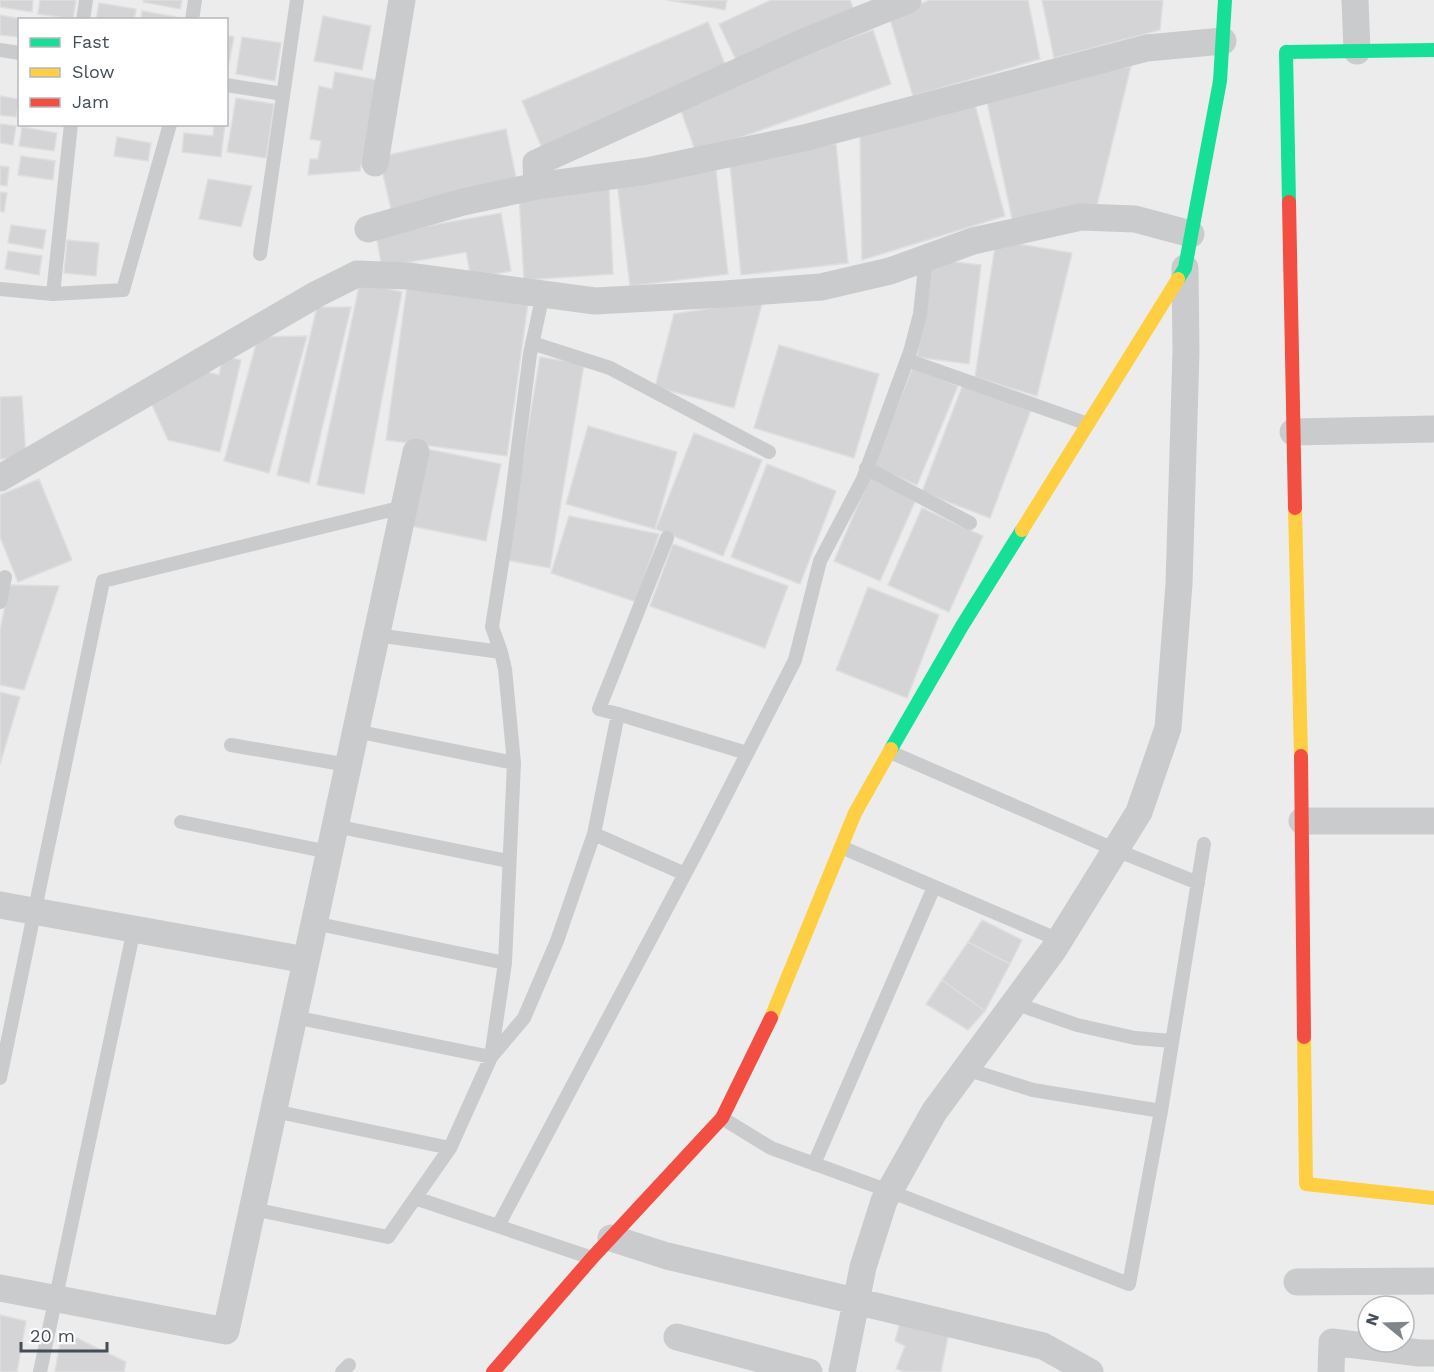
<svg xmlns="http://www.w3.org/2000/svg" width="1434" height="1372" viewBox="0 0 1434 1372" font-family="'Work Sans',sans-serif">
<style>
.building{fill:#d4d4d6;stroke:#dededf;stroke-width:1.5}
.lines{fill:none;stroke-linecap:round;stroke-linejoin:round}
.lane{stroke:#c9cbcd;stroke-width:14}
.street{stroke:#c9cbcd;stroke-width:27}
.fast{stroke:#16e098;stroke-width:14}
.slow{stroke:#ffcf43;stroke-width:14}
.jam{stroke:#f24e42;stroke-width:14}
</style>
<rect width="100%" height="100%" fill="#edecec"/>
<path class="building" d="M0,0h33l-1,12 -32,-5z
M40,0h36l-3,19 -35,-5z
M144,0h38l-2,9 -37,-7z
M667,0h60l-2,10z
M771,0h79l4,10 -116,54 -19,-40z
M930,0h98l12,59 -127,37 -24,-80z
M1042,0h121l-3,30 -106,28z
M99,3l37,6 -2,11h-38z
M142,11l34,6v3h-35z
M0,15l27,5h-7v17l-20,-2z
M323,16l48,10 -9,44 -48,-9z
M708,22l19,47 -185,79 -20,-47z
M873,30l18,54 -195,69 -19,-54z
M226,35l8,2 -7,36h-1z
M242,37l39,6 -6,38 -39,-7z
M1131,66l-34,139 -84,18 -27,-126z
M335,72l42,8 -17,91 -52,4 2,-16h8l3,-18 -11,-2 9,-53 13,3z
M0,96l19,3 -3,18 -16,-2z
M236,98l38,6 -8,54 -39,-6z
M975,105l30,111 -143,44 -2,-124z
M0,124l16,2 -3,19 -13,-2z
M214,124h11l-4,33 -39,-5 2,-19 29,3z
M22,127l35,6 -3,18 -35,-5z
M506,129l11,53 -126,27 -12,-52z
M117,137l34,6 -3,18 -34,-5z
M836,144l12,119 -107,12 -12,-120z
M21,156l34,5 -2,19 -35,-5z
M0,166l9,1 -2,19 -7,-1z
M716,170l12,104 -98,12 -13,-103z
M208,179l44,7 -11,41 -42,-8z
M609,189l4,85 -89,6 -5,-86z
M0,192l7,1 -3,19 -4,-1z
M501,213l10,58 -40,7 -5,-26 -84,15 -6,-32z
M11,225l35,5 -3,19 -35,-6z
M67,240l32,3 -3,33 -32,-3z
M996,240l76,13 -35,143 -62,-19z
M8,251l34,5 -3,19 -34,-6z
M929,259l52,6 -12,99 -52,-7z
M360,282l42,10 -38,202 -47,-9z
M407,286l121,17 -21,153 -121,-16z
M763,300l-29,108 -79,-21 19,-73z
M317,307h34l-42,176 -32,-8z
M307,336l-38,137 -45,-12 34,-124z
M779,345l100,29 -25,84 -100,-30z
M223,356l18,4 -21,92 -52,-12 -19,-42 59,-26 11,3z
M540,357l44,7 -34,204 -44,-8z
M913,367l45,19 -41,99 -45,-19z
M963,384l68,26 -41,108 -68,-26z
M22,396l4,61 -26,2v-62z
M588,426l89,26 -22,77 -89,-25z
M694,433l68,27 -39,96 -67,-27z
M422,448l79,16 -15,77 -80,-16z
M767,464l69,27 -36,93 -69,-27z
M870,477l47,20 -37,84 -46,-20z
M39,479l33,81 -54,22 -18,-45v-42z
M922,508l61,28 -34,76 -61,-27z
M569,516l90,18 -23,68 -85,-29z
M673,544l115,42 -23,62 -115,-42z
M9,585l50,1 -35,104 -24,-5v-54z
M868,587l71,28 -32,83 -71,-28z
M0,692l20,5 -20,67z
M982,920l40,20 -12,24 -42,-22z
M968,942l42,22 -25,47 -43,-31z
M942,980l43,31 -17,19 -42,-26z
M0,1315l26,6 -9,51h-17z
M901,1319l48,12 -8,41h-36l-9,-3 9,-23 -10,-5z
M62,1331l64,31 -2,10h-69z"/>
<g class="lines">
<path class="lane" d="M83,20l3,-20
M192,20l3,-20
M0,50l20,3
M226,85l57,9
M260,254l37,-254
M0,289l53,5 70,-4 47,-166
M53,294l18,-170
M532,343l78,25 159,84
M907,360l181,64
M866,468l104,55
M0,602l5,-25
M376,635l125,17
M618,714l-19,-5 68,-171
M355,731l159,32
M231,745l117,20
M890,752l226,98 82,33
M181,822l148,30
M335,826l173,35
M594,834l24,-120 129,39
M841,847l218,93
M314,923l191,40
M1014,1003l63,22 58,13 37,3
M294,1017l197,40 33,-39 33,-77 37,-107 91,40
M966,1069l67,21 128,21
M0,1078l103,-497 300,-74
M274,1111l176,37
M722,1118l49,30 118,43 240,93 32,-173 43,-267
M814,1164l120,-277
M415,1198l177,60
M253,1209l135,28 62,-89 41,-91 14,-94 9,-200 -9,-94 -4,-17 -9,-25 17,-109 21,-164 13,-60
M498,1226l206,-388 91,-178 25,-99 43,-82 47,-127 10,-38 6,-56
M40,1372l94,-443
M342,1372l7,-7"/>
<path class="street" d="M1355,0l2,51
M375,163l27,-163
M537,186l-1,-23 270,-122 102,-41
M368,229l95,-27 74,-16 110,-15 157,-33 343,-90 76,-7
M1293,432l141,-3
M0,478l317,-184 40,-20 51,2 187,25 130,-7 96,-7 69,-16 83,-30 108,-24 54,2 56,15
M1302,821h132
M0,905l306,55
M611,1238l56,18 376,90 47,26
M1297,1282l137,-1
M0,1288l226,43 190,-879
M677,1337l132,35
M842,1372l21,-105 21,-66 50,-89 120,-163 85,-137 29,-84 11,-144 7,-232 -1,-84
M1331,1372l1,-30 87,11h15"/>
<path class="fast" d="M1289,202l-3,-150 148,-2
M1178,279l7,-11 35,-187 5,-81
M891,749l71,-123 60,-96"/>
<path class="slow" d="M1295,508l6,248
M1022,530l156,-251
M771,1018l84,-205 36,-64
M1304,1037l2,147 128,14"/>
<path class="jam" d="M1289,202l6,306
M1301,756l3,281
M493,1372l99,-114 130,-140 49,-100"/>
</g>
<rect x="18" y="18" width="210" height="108" fill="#ffffff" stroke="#b5b8bc" stroke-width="1.5"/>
<rect x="30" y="38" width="30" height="9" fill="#16e098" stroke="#b5b8bc" stroke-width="1.5"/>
<text x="72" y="48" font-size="18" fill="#454d58">Fast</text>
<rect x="30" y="68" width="30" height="9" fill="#ffcf43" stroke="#b5b8bc" stroke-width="1.5"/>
<text x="72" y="78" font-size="18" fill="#454d58">Slow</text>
<rect x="30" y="98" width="30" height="9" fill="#f24e42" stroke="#b5b8bc" stroke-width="1.5"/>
<text x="72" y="108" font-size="18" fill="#454d58">Jam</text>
<g transform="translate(1386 1324) rotate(289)"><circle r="28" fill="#ffffff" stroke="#b5b8bc" stroke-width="1.5"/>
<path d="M0-4.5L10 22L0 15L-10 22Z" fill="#80858c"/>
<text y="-9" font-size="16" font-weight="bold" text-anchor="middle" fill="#454d58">N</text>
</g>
<path d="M21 1342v9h86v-9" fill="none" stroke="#454d58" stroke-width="3"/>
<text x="30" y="1342" font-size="18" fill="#454d58" stroke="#ffffff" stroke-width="4.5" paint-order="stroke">20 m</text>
</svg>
